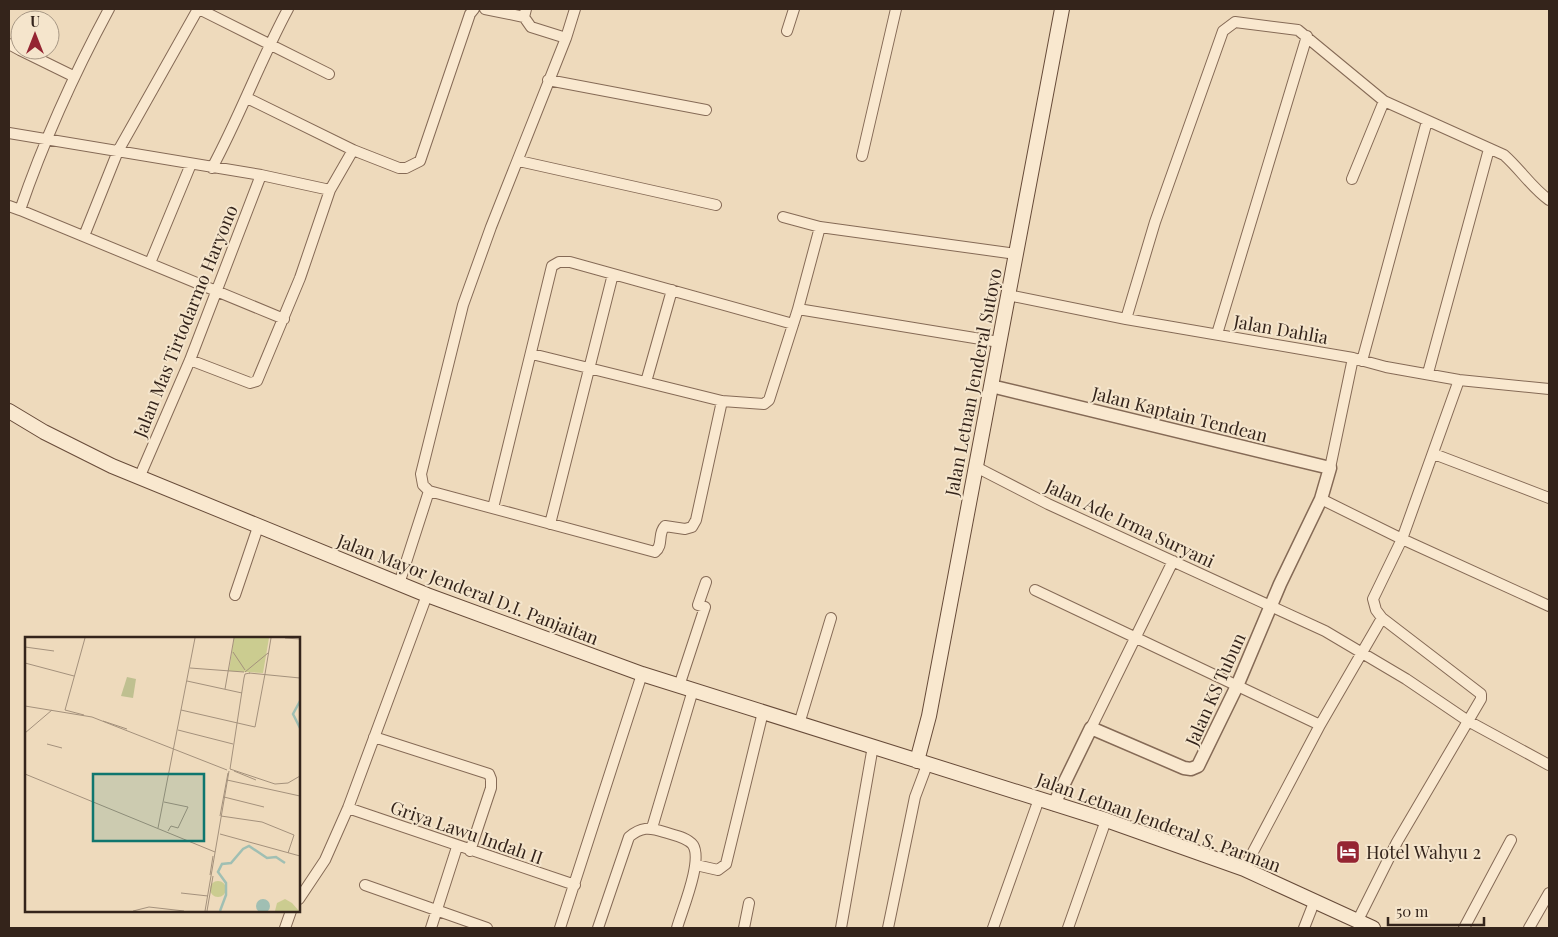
<svg xmlns="http://www.w3.org/2000/svg" width="1558" height="937" viewBox="0 0 1558 937" font-family="'Playfair Display',serif">
<style>
.lines{fill:none;stroke-linecap:round;stroke-linejoin:round}
.minor-casing{stroke:#856a56;stroke-width:12}
.tertiary-casing{stroke:#856a56;stroke-width:15}
.secondary-casing{stroke:#674b39;stroke-width:16}
.minor{stroke:#f9e8cf;stroke-width:10}
.tertiary{stroke:#f9e8cf;stroke-width:12}
.secondary{stroke:#f9e8cf;stroke-width:14}
.labels{text-anchor:middle;dominant-baseline:central;stroke-width:4;stroke-linejoin:round;paint-order:stroke}
.street-label{font-size:18px;fill:#34241b;stroke:#f5e5cc}
.poi-label{font-size:18px;fill:#34241b;stroke:#f5e5cc;text-anchor:start}
.inset-river{fill:none;stroke:#a0bfb3;stroke-width:2.5}
.inset-road{fill:none;stroke:#a4917c;stroke-width:1}
.view{fill:#0f766e;fill-opacity:0.15;stroke:#0f766e;stroke-width:2.5}
.inset-edge{fill:none;stroke:#34241b;stroke-width:2.5}
</style>
<rect width="100%" height="100%" fill="#eedabc"/>
<g class="lines">
<defs>
<path id="minor" d="M109,9c-35,65 -65,131 -89,201l264,109
M199,9l130,65
M485,9l39,8
M787,31l7,-22
M566,38l9,-29
M9,44l11,6
M20,50l53,26
M548,80l158,30
M9,133l252,42 69,15
M353,150l46,18h7l14,-7 50,-147 4,-5
M862,156l34,-147
M519,161l197,44
M212,168c28,-52 48,-107 76,-159
M1352,179l32,-78
M9,206l11,4
M783,217l37,10 196,27
M84,236l34,-85 80,-142
M150,263l41,-99
M1008,295l118,24 227,39 33,9 73,13 90,9
M798,309l201,33
M1126,319l29,-97 68,-191 12,-9 63,8 86,71 120,54c16,14 28,33 45,45
M1217,334l90,-298
M532,354l190,47 42,3 5,-4 29,-91 22,-82
M190,360l60,23 7,-2 43,-103 30,-88 23,-40 -106,-52
M1362,361l65,-240
M1428,373l61,-224
M646,382l26,-92
M1434,454l115,44
M976,467l72,37 277,127 81,48 62,42 81,44
M1330,468l23,-110
M139,478l51,-118 71,-185
M429,491l226,61c9,-7 2,-18 10,-26l20,3 7,-2 4,-7 26,-119
M1321,499l81,40 147,67
M493,508l59,-242 7,-4h11l223,62
M550,524l63,-250
M399,584l30,-93 -6,-6 -2,-11 42,-169 28,-78 75,-189 -35,-11 -7,-10 2,-8
M1035,590l285,135
M235,595l23,-68
M679,686l26,-79 -7,-2 8,-23
M799,724l32,-106
M1091,728l82,-167
M374,737l115,37 2,5v9l-21,63
M348,808l227,77
M652,828l41,-138
M696,865l22,5 8,-6 37,-152
M1244,869l76,-144 62,-107
M365,885l122,43
M299,899l26,-39 23,-52 79,-213
M1358,920l39,-78 84,-143v-5l-99,-76 -6,-8 -3,-11 29,-60 57,-159
M285,928l6,-17
M431,928l26,-81
M560,928l82,-254
M598,928l31,-91c12,-10 20,-10 35,-5 9,3 23,5 29,13 10,16 -11,65 -16,83
M744,928l5,-25
M841,928l32,-182
M888,928l27,-131 12,-32
M993,928l46,-129
M1068,928l38,-108
M1304,928l11,-28
M1464,928l47,-88
M1529,928l20,-35"/>
<path id="tertiary" d="M991,386l339,82 -9,31 -41,85 -43,102 -39,80 -7,3 -7,-1 -93,-40 -37,76"/>
<path id="secondary" d="M9,411l35,21 68,34 315,129 215,79 464,146 138,49 129,59
M917,761l12,-45 133,-707"/>
</defs>
<use href="#minor" class="minor-casing"/>
<use href="#tertiary" class="tertiary-casing"/>
<use href="#secondary" class="secondary-casing"/>
<use href="#minor" class="minor"/>
<use href="#tertiary" class="tertiary"/>
<use href="#secondary" class="secondary"/>
</g>
<defs>
<symbol id="hotel-square" viewBox="-11 -11 22 22"><rect x="-9" y="-9" width="18" height="18" rx="4" fill="#952532" stroke="#f5e5cc"/><path d="M-6-4.5h1.5V1H6V5H4.5V3h-9V5H-6ZM-4 0a1.8 1.8 0 1 1 3.6 0ZM.5 0V-2.5h3Q6-2.5 6 0Z" fill="#fff"/></symbol>
</defs>
<g fill-rule="evenodd">
<use href="#hotel-square" x="1334" y="838" width="28" height="28"/>
</g>
<g class="labels">
<g class="street-label">
<text transform="translate(185 321) rotate(-68)">Jalan Mas Tirtodarmo Haryono</text>
<text transform="translate(1281 329) rotate(10)">Jalan Dahlia</text>
<text transform="translate(973 382) rotate(-79)">Jalan Letnan Jenderal Sutoyo</text>
<text transform="translate(1180 414) rotate(14)">Jalan Kaptain Tendean</text>
<text transform="translate(1130 523) rotate(25)">Jalan Ade Irma Suryani</text>
<text transform="translate(468 589) rotate(21)">Jalan Mayor Jenderal D.I. Panjaitan</text>
<text transform="translate(1215 689) rotate(-66)">Jalan KS Tubun</text>
<text transform="translate(1159 822) rotate(20)">Jalan Letnan Jenderal S. Parman</text>
<text transform="translate(467 832) rotate(19)">Griya Lawu Indah II</text>
</g>
<g class="poi-label">
<text x="1366" y="852">Hotel Wahyu 2</text>
</g>
</g>
<g transform="translate(25 637)">
<rect width="275" height="275" fill="#eedabc"/>
<path d="M209,1h35l-6,35 -34,-2zM185 252a8 8 0 1 1 16 0a8 8 0 1 1-16 0ZM260,262l7,4 7,8h-24l2,-8z" fill="#cbcc90"/>
<path d="M102,40l9,2 -3,19 -12,-2z" fill="#bfc090"/>
<path d="M231 269a7 7 0 1 1 14 0a7 7 0 1 1-14 0Z" fill="#a0bfb3"/>
<path class="inset-river" d="M275,64l-7,13 7,14M195,274l6,-16v-12l-8,-11 4,-8 9,-1 12,-14 6,-3 18,12 9,-1 9,6"/>
<path class="inset-road" d="M260,1l15,1M0,10l29,4M208,15l12,18M0,26l49,13M165,31l54,4M220,35l23,-19M224,36l51,5M240,37l6,-36M162,44l55,12M200,52l9,-51M0,69l67,11 135,53M156,73l74,17 10,-53M59,78l-19,-5 20,-72M78,84l24,8M153,93l55,14M0,96l27,-23M22,107l15,4M205,132l14,-91 1,-4 5,-1M205,132l45,15 13,-1 12,-7M209,134l22,9M0,137l190,78M202,143l73,16M199,160l40,10M139,165l24,5 -10,21 -7,-2 -3,5M195,179l8,-43M196,179l41,6 32,13 -6,18M133,191l37,-190M195,197l80,22M185,238l3,-19M156,256l27,3M108,274l16,-4 35,4M180,274l24,-140M182,274l6,-35"/>
<path class="view" d="M68,137h111v67h-111z"/>
<rect width="275" height="275" class="inset-edge"/>
</g>
<rect width="1558" height="937" fill="none" stroke="#34241b" stroke-width="20"/>
<g transform="translate(35 35)"><circle r="24" fill="#f5e5cc" stroke="#a89885"/>
<path d="M0-4L9 19L0 12L-9 19Z" fill="#952532"/>
<text y="-8" font-size="14" font-weight="bold" text-anchor="middle" fill="#34241b">U</text>
</g>
<path d="M1388 917v8h96v-8" fill="none" stroke="#34241b" stroke-width="2.5"/>
<text x="1396" y="917" font-size="15" fill="#34241b" stroke="#f5e5cc" stroke-width="4" paint-order="stroke">50 m</text>
</svg>
